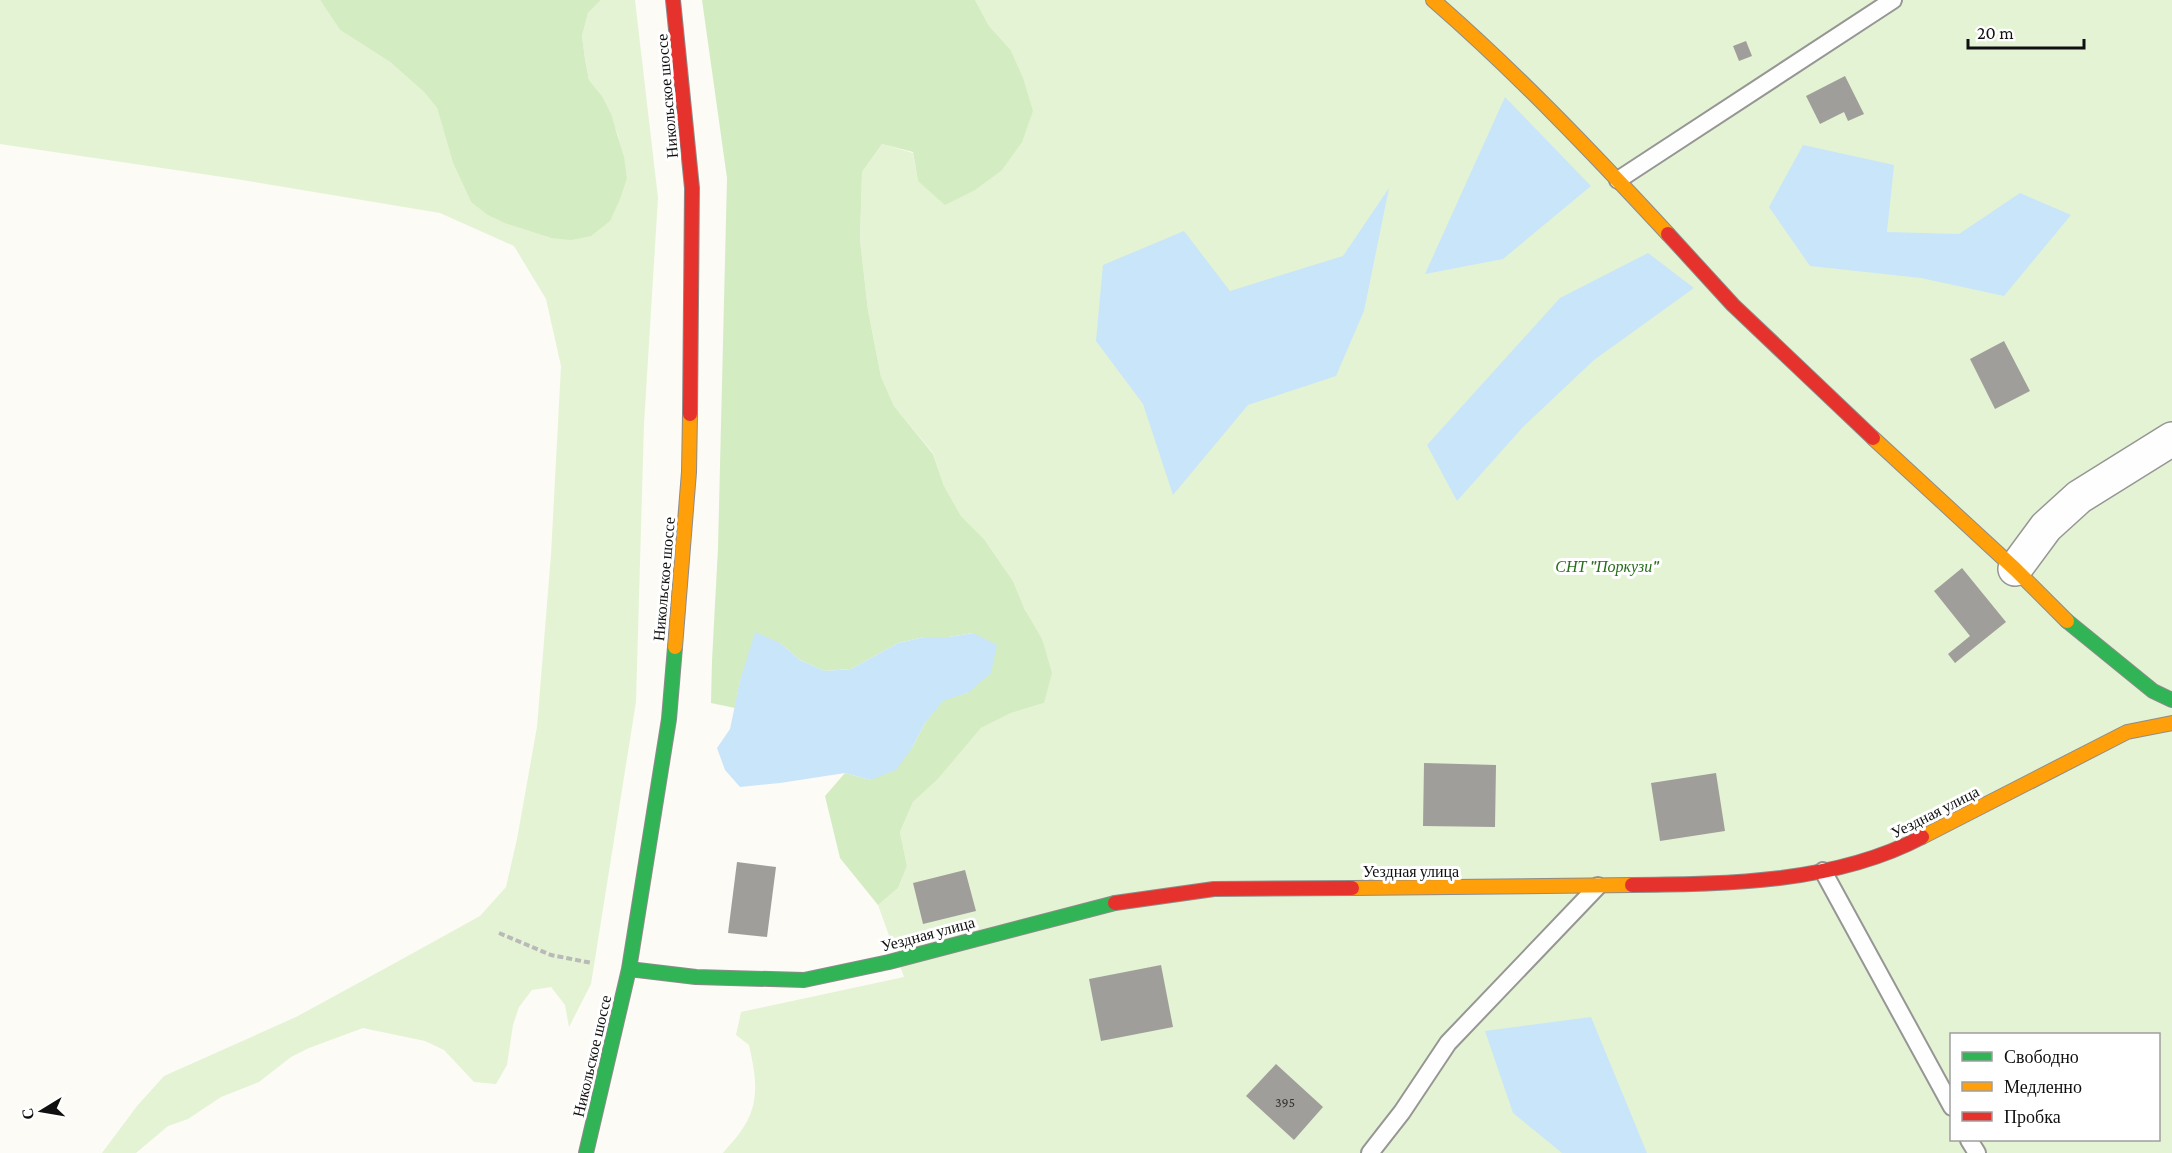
<svg xmlns="http://www.w3.org/2000/svg" width="2172" height="1153" viewBox="0 0 2172 1153" font-family="'Crimson Pro',serif">
<style>
.green{fill:#e4f3d4;fill-rule:evenodd}
.forest{fill:#d4ecc2}
.water{fill:#c9e5f9}
.building{fill:#a09e9b}
.lines{fill:none;stroke-linecap:round;stroke-linejoin:round}
.lane-casing{stroke:#969694;stroke-width:20}
.street-casing{stroke:#969694;stroke-width:36}
.fast-casing{stroke:#8d8c8a;stroke-width:16}
.slow-casing{stroke:#8d8c8a;stroke-width:16}
.jam-casing{stroke:#8d8c8a;stroke-width:16}
.path{stroke:#b9b9b8;stroke-width:4;stroke-dasharray:6 3;stroke-linecap:butt}
.lane{stroke:#fffefe;stroke-width:16}
.street{stroke:#fffefe;stroke-width:33}
.fast{stroke:#30b455;stroke-width:14}
.slow{stroke:#ff9f0a;stroke-width:14}
.jam{stroke:#e5322d;stroke-width:14}
.labels{text-anchor:middle;dominant-baseline:central;stroke-width:6;stroke-linejoin:round;paint-order:stroke}
.number-label{font-size:14px;fill:#343433}
.street-label{font-size:16px;fill:#101010;stroke:#fff}
.park-label{font-size:16px;font-style:italic;fill:#276d1a;stroke:#fff}
</style>
<rect width="100%" height="100%" fill="#fcfbf6"/>
<path class="green" d="M0,0h320l20,30 50,32 34,30 13,16 16,55 18,39 36,22 44,14 76,-60 -9,-43 -16,-39 -13,-16 -4,-21 -3,-23 6,-23 13,-13h34l23,198 -14,226 -8,278 -45,282 -22,43 -4,-22 -14,-18 -19,3 -13,17 -6,18 -6,40 -11,19 -22,-2 -30,-32 -19,-9 -62,-13 -54,20 -18,9 -32,25 -38,15 -33,22 -20,7 -32,27h-34l35,-47 27,-30 132,-59 99,-54 85,-47 26,-29 11,-48 20,-112 14,-172 10,-189 -15,-67 -32,-53 -74,-33 -204,-34 -236,-35z
M975,0h1197v1153h-1449c6,-8 13,-14 18,-22 20,-27 15,-55 8,-86l-13,-10 5,-23 163,-35 -26,-72 20,-17 9,-22 -7,-34 13,-30 25,-23 43,-51 30,-15 33,-10 -19,-93 -12,-29 -29,-42 -23,-23 -17,-30 -11,-33 -39,-47 -13,-29 -13,-67 -8,-70 2,-68 20,-28 31,9 5,28 92,-132 -21,-23zM1952,1034h206v106h-206z"/>
<path class="forest" d="M320,0h281l-13,13 -6,23 3,23 4,21 13,16 9,18 13,43 3,21 -7,21 -10,22 -19,15 -20,4 -20,-2 -44,-14 -19,-9 -17,-13 -18,-39 -16,-55 -13,-16 -34,-30 -50,-32z
M702,0h273l14,26 21,23 13,29 10,33 -11,31 -20,28 -27,20 -30,15 -27,-24 -5,-29 -31,-8 -20,28 -2,68 8,70 13,67 13,29 39,48 11,32 17,30 23,23 29,42 12,29 17,29 10,34 -8,30 -33,10 -30,15 -43,51 -25,23 -13,30 7,34 -9,22 -20,17 -38,-47 -15,-62 20,-23 25,7 42,-32 13,-25 18,-23 26,-8 4,-59 -24,4h-25l-26,6 -47,26 -26,2 -25,-11 -20,-17 -40,38 -5,27 -24,-5 1,-42 6,-113 9,-370z"/>
<path class="water" d="M1505,97l86,89 -88,73 -78,15z
M1803,145l91,20 -7,67 72,2 61,-41 51,22 -67,81 -83,-18 -111,-12 -41,-59z
M1389,188l-25,123 -28,65 -88,29 -75,90 -30,-91 -47,-63 7,-76 81,-34 46,60 113,-35z
M1648,253l46,35 -100,72 -71,67 -66,74 -30,-56 133,-147z
M755,632l25,11 20,17 25,11 26,-2 47,-26 26,-6h25l24,-4 24,12 -6,28 -22,19 -26,9 -18,22 -13,25 -16,22 -26,10 -25,-7 -65,10 -40,4 -15,-17 -8,-22 13,-19 10,-48z
M1591,1017l56,136h-85l-49,-40 -28,-82z"/>
<path class="building" d="M1746,41l6,15 -13,5 -6,-15z
M1845,76l19,38 -16,7 -4,-9 -24,12 -14,-28z
M2004,341l26,50 -35,18 -25,-50z
M1962,568l44,54 -51,41 -7,-9 22,-18 -36,-45z
M1424,763l72,2 -1,62 -72,-1z
M1716,773l9,58 -65,10 -9,-58z
M737,862l39,5 -9,70 -39,-4z
M965,870l11,41 -53,13 -10,-41z
M1161,965l12,62 -72,14 -12,-62z
M1276,1064l47,43 -29,33 -48,-44z"/>
<g class="lines">
<defs>
<path id="lane" d="M1618,180l275,-180
M1823,871l129,236
M1969,1140l8,13
M1370,1153l32,-41 46,-69 150,-157"/>
<path id="street" d="M2015,569l31,-42 33,-30 93,-58"/>
<path id="fast" d="M2067,621l86,70 19,9
M629,969l67,8 108,3 85,-18 226,-59
M586,1153l43,-184 40,-250 6,-72"/>
<path id="slow" d="M1433,0c84,73 160,153 235,234
M1873,438l142,131 52,52
M675,647l14,-175 1,-58
M1922,837l205,-105 45,-9
M1352,888l280,-3"/>
<path id="jam" d="M673,0l19,188 -2,226
M1668,234l65,71 140,133
M1632,885c97,-1 203,-2 290,-48
M1115,903l99,-14 138,-1"/>
</defs>
<use href="#lane" class="lane-casing"/>
<use href="#street" class="street-casing"/>
<use href="#fast" class="fast-casing"/>
<use href="#slow" class="slow-casing"/>
<use href="#jam" class="jam-casing"/>
<path class="path" d="M499,933l52,22 41,8"/>
<use href="#lane" class="lane"/>
<use href="#street" class="street"/>
<use href="#fast" class="fast"/>
<use href="#slow" class="slow"/>
<use href="#jam" class="jam"/>
</g>
<g class="labels">
<g class="number-label">
<text x="1285" y="1102">395</text>
</g>
<g class="street-label">
<text transform="translate(667 96) rotate(-95)">Никольское шоссе</text>
<text transform="translate(664 579) rotate(-85)">Никольское шоссе</text>
<text transform="translate(1935 812) rotate(-27)">Уездная улица</text>
<text x="1411" y="871">Уездная улица</text>
<text transform="translate(928 934) rotate(-15)">Уездная улица</text>
<text transform="translate(592 1056) rotate(-77)">Никольское шоссе</text>
</g>
<g class="park-label">
<text x="1607" y="566">СНТ "Поркузи"</text>
</g>
</g>
<rect x="1950" y="1033" width="210" height="108" fill="#ffffff" stroke="#9f9f9f" stroke-width="1.5"/>
<rect x="1962" y="1052" width="30" height="9" fill="#30b455" stroke="#9f9f9f" stroke-width="1.5"/>
<text x="2004" y="1063" font-size="18" fill="#101010">Свободно</text>
<rect x="1962" y="1082" width="30" height="9" fill="#ff9f0a" stroke="#9f9f9f" stroke-width="1.5"/>
<text x="2004" y="1093" font-size="18" fill="#101010">Медленно</text>
<rect x="1962" y="1112" width="30" height="9" fill="#e5322d" stroke="#9f9f9f" stroke-width="1.5"/>
<text x="2004" y="1123" font-size="18" fill="#101010">Пробка</text>
<g transform="translate(42 1111) rotate(259)" stroke="#ffffff" stroke-width="4.5" paint-order="stroke">
<path d="M0-4.5L10 22L0 15L-10 22Z" fill="#101010"/>
<text y="-9" font-size="16" font-weight="bold" text-anchor="middle" fill="#101010">С</text>
</g>
<path d="M1968 39v9h116v-9" fill="none" stroke="#101010" stroke-width="3"/>
<text x="1977" y="39" font-size="18" fill="#101010" stroke="#ffffff" stroke-width="4.5" paint-order="stroke">20 m</text>
</svg>
